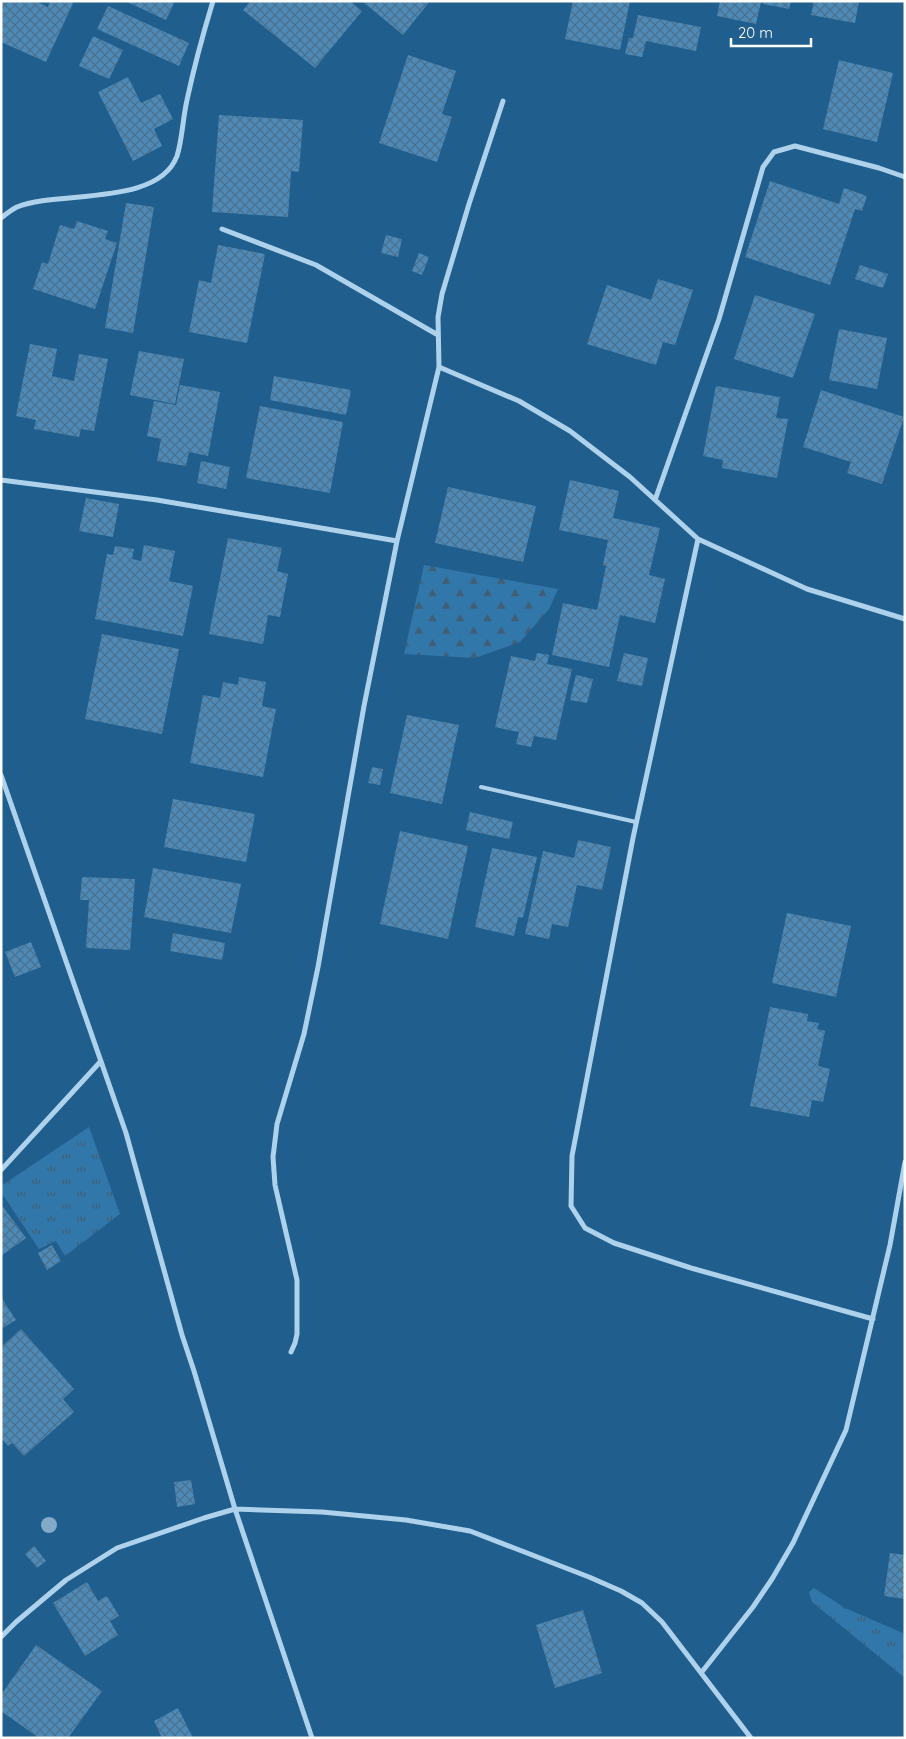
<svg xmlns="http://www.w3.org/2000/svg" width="906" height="1739" viewBox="0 0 906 1739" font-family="Quicksand,sans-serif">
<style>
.grass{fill:url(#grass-tufts)}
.forest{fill:url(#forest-firs)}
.building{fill:url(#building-cross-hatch)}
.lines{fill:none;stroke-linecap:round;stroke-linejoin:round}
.lane{stroke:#aed2ec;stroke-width:4}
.street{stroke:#aed2ec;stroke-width:5}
.tree{fill:#83aac8}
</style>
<defs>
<pattern id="grass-tufts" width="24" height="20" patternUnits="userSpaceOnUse" patternTransform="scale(1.25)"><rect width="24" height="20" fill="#3177a9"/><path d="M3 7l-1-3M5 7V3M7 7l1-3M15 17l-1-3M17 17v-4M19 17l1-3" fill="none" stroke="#405f76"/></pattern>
<pattern id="forest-firs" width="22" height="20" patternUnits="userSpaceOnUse" patternTransform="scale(1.25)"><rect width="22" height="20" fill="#3177a9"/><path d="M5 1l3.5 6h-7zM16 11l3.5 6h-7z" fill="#405f76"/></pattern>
<pattern id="building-cross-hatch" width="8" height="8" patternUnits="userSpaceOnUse" patternTransform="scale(1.25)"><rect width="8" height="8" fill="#4d8ab7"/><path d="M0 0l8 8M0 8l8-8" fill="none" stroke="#4d718c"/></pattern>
</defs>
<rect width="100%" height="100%" fill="#205e8d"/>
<path class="grass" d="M89,1127l31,87 -55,42 -9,-15 -17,8 -38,-57v-6z
M814,1588l31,20 60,26v44l-93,-76 -3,-10z"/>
<path class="forest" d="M424,565l134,24 -9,20 -29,33 -45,16 -71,-4z"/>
<path class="building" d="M1,1h34l13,6 2,-6h24l-28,61 -45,-20z
M125,1h50l-9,19z
M251,1h99l12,10 -47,57 -72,-58z
M362,1h68l-27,34z
M573,1h57l-10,49 -55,-11z
M720,1l41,1 -5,22 -39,-8z
M763,1h28l-2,8 -26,-5z
M814,1h45l-4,22 -44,-8z
M108,6l81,37 -10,23 -82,-37z
M638,15l63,12 -5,24 -50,-10 -4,16 -17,-3 4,-16h4z
M93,36l30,14 -14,29 -30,-13z
M408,55l48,16 -14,43 10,3 -15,45 -58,-19z
M839,60l54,13 -16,69 -54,-13z
M128,77l13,26 19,-9 13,25 -19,10 8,17 -29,15 -35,-69z
M219,115l84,5 -4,52 -8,-1 -3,46 -76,-5z
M770,181l69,23 5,-16 23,8 -5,15 -7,-2 -25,76 -85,-28z
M126,203l28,4 -21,126 -28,-5z
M77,221l31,10 -3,8 12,4 -22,66 -62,-20 9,-27 6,2 12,-39 14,4z
M386,235l16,4 -4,18 -17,-4z
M218,245l47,9 -18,89 -58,-11 10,-52 12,3z
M419,253l10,4 -7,18 -10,-4z
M860,265l28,9 -5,14 -28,-9z
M658,279l35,11 -18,55 -12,-3 -7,23 -69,-21 20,-59 44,15z
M755,295l60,19 -22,64 -59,-19z
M839,329l48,9 -10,51 -48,-9z
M30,344l27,5 -5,27 22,5 5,-27 29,5 -14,72 -13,-2 -2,8 -45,-8 2,-9 -20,-4z
M139,351l45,8 -9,45 -45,-9z
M274,376l77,14 -5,25 -76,-15z
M180,385l40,7 -12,64 -19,-4 -3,14 -29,-5 4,-22 -14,-3 7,-35 22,4z
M716,386l64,11 -4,21 12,1 -11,59 -55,-10 1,-8 -20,-4z
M821,390l83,27 -22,67 -35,-11 4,-11 -48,-15z
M260,406l83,16 -13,71 -84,-15z
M201,461l29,6 -4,22 -29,-6z
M570,480l49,11 -6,27 47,10 -11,47 16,4 -10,44 -35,-8 -11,52 -57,-12 11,-52 34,7 9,-44 -3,-1 5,-25 -49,-10z
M448,487l88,19 -13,56 -88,-19z
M86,498l33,6 -6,33 -34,-6z
M228,538l54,10 -5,23 11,3 -8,43 -12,-2 -5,29 -54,-10z
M144,545l31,6 -6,30 24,5 -10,50 -88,-17 12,-65 6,1 2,-9 19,3 -2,10 9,2z
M102,634l77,15 -17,85 -77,-15z
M537,653l12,2 -2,9 25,5 -16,71 -22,-4 -3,11 -15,-3 3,-12 -24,-5 16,-71 24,5z
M624,653l24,5 -6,28 -25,-5z
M576,675l17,4 -6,24 -17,-3z
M239,677l27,5 -4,24 14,3 -13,68 -73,-14 13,-68 17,3 3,-16 15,3z
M407,715l52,10 -17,79 -52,-11z
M372,767l11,2 -3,16 -12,-2z
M173,799l82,15 -9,48 -82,-15z
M470,812l43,10 -4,17 -43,-9z
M400,831l68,15 -20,93 -68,-15z
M578,840l33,7 -9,43 -25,-5 -9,42 -16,-3 -3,15 -24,-5 18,-83 31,7z
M492,848l45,9 -14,61 -5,-1 -4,19 -39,-9z
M153,868l88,16 -10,49 -87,-16z
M82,877l53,2 -5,71 -44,-2 3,-48h-9z
M787,913l64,13 -15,71 -64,-14z
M173,933l52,10 -3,17 -52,-9z
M31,942l10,25 -26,10 -10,-25z
M770,1007l38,7 -1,7 12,2 -2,6 8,2 -7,35 12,3 -7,33 -11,-2 -3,17 -59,-11z
M1,1204l25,34 -25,18z
M52,1245l9,16 -14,9 -9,-17z
M1,1297l15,23 -15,9z
M21,1329l53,60 -11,10 11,13 -50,44 -12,-13 -4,3 -7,-8v-91z
M191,1480l4,24 -18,3 -3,-25z
M34,1546l12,15 -9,7 -12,-14z
M890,1553l15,2v44l-21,-3z
M87,1582l11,19 9,-5 12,20 -9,5 8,14 -33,21 -32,-53z
M583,1610l19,63 -47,15 -19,-63z
M36,1645l66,46 -34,47h-29l-38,-27v-16z
M178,1708l15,30h-31l-8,-17z"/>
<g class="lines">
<path class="lane" d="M481,787l155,35"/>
<path class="street" d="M1,218c5,-4 10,-8 16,-11 41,-17 141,0 160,-51 5,-15 6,-39 10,-56 7,-33 16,-66 26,-99
M222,229l94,36 122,70
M439,367l80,34 51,30 60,46 68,62 109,50 98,30
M1,480l156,20 240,41
M655,500l64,-181 44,-152 11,-15 21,-6 84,22 26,9
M698,539l-65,299 -61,318 -1,50 14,22 29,15 77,25 182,51
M1,775l125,358 56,202 12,36 41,138 77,229
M1,1170l100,-109
M291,1352l4,-9 2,-9v-54l-22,-95 -2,-28 4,-33 27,-90 14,-67 46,-261 33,-165 42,-174 -1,-50 4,-23 27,-90 34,-103
M1,1637l15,-15 50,-42 51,-32 87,-30 31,-9 87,3 84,8 64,11 119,46 32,14 21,12 20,19 89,116
M701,1673l52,-66 19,-28 21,-36 53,-113 44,-185 15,-83"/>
</g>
<circle class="tree" cx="49" cy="1525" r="8"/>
<rect width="906" height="1739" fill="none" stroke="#ffffff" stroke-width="5"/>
<path d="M731 38v8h80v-8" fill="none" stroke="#ffffff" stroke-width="2.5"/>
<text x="738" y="38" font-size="15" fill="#ffffff" stroke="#205e8d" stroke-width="4" paint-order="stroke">20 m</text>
</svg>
